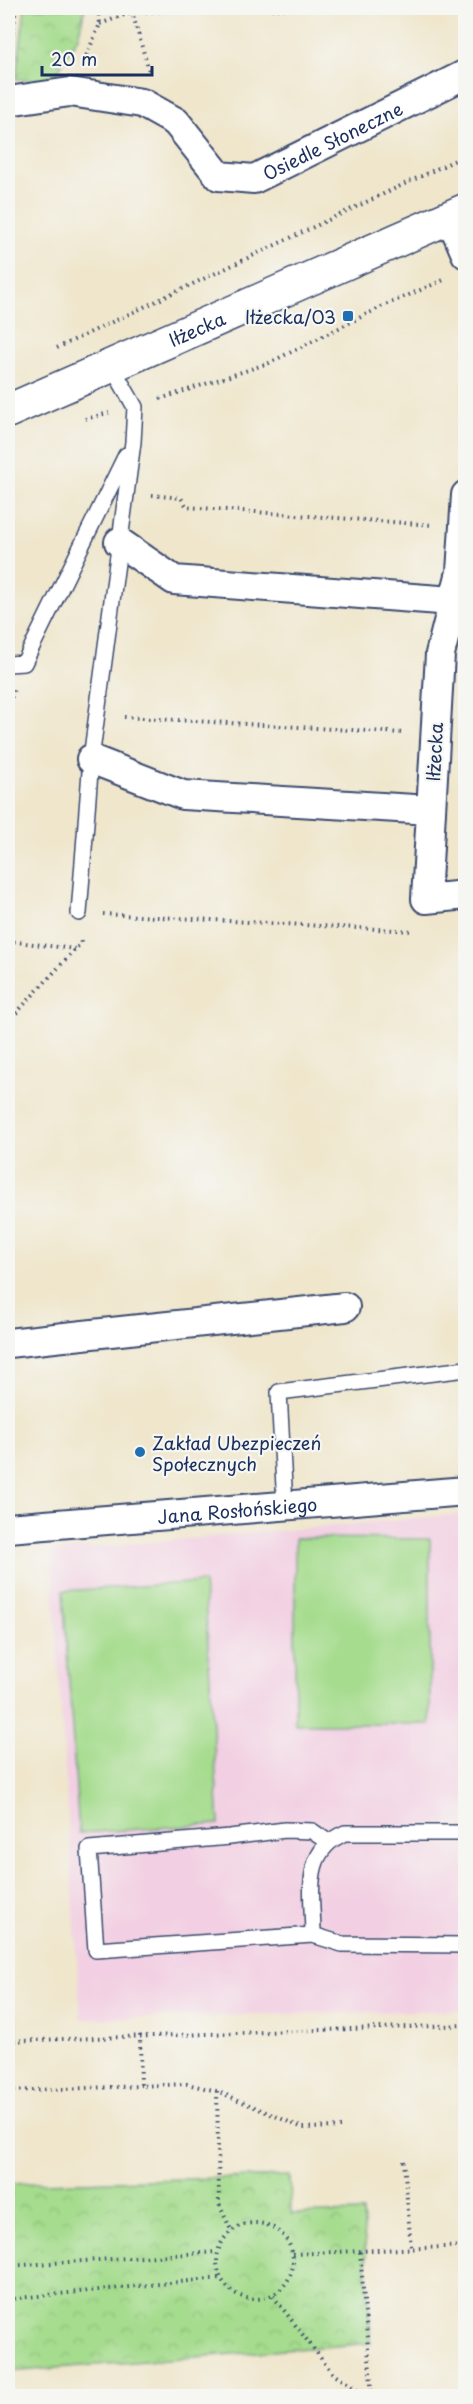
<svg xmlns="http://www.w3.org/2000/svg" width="473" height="2404" viewBox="0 0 473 2404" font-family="'Playpen Sans',sans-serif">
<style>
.built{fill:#f2cfe2}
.green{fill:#a5dc8d;stroke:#608676;stroke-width:1.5}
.park{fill:url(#park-crowns);stroke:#608676;stroke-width:1.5}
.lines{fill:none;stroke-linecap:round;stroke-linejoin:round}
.service-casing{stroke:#3b4a6e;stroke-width:18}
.minor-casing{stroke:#3b4a6e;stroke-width:32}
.tertiary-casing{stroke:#3b4a6e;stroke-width:36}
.path{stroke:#3b4a6e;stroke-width:4;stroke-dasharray:1.5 4.5;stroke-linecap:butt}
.service{stroke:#fff;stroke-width:15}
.minor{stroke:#fff;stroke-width:28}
.tertiary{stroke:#fff;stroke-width:33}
.poi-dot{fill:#1f6fb2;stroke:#f6f6f2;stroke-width:2}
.labels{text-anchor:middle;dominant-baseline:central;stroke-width:4.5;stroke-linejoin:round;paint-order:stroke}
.street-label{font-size:18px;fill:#1b2f5e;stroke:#f6f6f2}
.poi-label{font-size:18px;fill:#1b2f5e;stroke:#f6f6f2;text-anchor:end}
</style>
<defs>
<pattern id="park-crowns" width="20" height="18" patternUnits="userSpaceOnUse" patternTransform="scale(1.5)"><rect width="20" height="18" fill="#a5dc8d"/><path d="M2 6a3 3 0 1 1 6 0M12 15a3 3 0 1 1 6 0" fill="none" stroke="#8dbd7c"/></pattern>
</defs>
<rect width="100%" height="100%" fill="#f6f6f2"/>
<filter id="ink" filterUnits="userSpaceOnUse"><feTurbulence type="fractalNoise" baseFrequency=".0167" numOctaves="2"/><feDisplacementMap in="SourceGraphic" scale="12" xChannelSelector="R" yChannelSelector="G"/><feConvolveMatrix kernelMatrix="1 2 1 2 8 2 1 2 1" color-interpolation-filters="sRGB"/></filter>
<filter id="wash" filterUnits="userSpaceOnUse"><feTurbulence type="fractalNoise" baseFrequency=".008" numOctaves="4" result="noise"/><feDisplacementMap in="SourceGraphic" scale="24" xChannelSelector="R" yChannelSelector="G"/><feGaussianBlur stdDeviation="1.35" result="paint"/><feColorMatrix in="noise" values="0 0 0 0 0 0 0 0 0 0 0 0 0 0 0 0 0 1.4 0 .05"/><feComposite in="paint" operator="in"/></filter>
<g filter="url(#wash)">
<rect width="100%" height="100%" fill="#efe6cc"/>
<path class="built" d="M465,1514v496l-384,9 -30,-468z"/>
<path class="green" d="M295,1538l135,1v185h-135z
M204,1582l15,242 -140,9 -16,-242z"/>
<path class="park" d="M25,8h60l-7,29 -26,44 -36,-2z
M290,2176l1,38 72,-2 8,131 -363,29v-188z"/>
</g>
<g filter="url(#ink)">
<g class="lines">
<defs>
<path id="service" d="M8,664l16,-1 102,-208
M79,913l12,-154 42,-317 2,-35 -24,-42
M285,1506l-6,-114 187,-23
M466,1833h-121c-44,18 -32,63 -32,102l29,9 124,1
M313,1935l-217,15 -7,-101 141,-12 55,-7 27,1 16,11"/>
<g id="minor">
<path id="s1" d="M8,101l62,-9 72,11 34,19 43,54 35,3 212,-105"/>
<path d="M450,217l16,37"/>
<path d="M466,495l-5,77 -21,82 -14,245 40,-4"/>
<path d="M119,542l55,38 279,21"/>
<path d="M91,759l92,36 248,15"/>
<path d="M8,1343l337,-36"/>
<path id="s2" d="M8,1528l458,-37"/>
</g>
<g id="tertiary">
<path id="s3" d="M8,411l458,-201"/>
</g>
</defs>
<use href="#service" class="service-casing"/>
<use href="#minor" class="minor-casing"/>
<use href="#tertiary" class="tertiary-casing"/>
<path class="path" d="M126,8l6,4 17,59
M100,24l32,-12 179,-4
M84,61l16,-37 -2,-16
M8,69l8,-61
M57,348l409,-193
M160,399l109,-36 114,-57 63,-27
M85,419l24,-6
M152,495l29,3 6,9 246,18
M8,709l6,-20
M124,717l280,16
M103,914l310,17
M8,941l67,8
M8,1022l73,-79 -1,-5
M140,2035l1,51 46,-2 30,7 86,37 39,-1
M8,2041l458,-16
M8,2091l133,-5
M217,2091l2,113 12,26
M404,2161l7,88
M217 2261a38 38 0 1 1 76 0a38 38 0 1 1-76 0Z
M360,2252l12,144
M293,2254l173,-8
M8,2266l209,-14
M273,2296l60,78 35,22
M8,2299l212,-21"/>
<use href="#service" class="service"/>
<use href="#minor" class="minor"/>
<use href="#tertiary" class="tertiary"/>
</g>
</g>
<g class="poi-dot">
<rect x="342" y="310" width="12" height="12" rx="3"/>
<circle cx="140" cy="1452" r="6"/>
</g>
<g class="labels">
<g class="street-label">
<text stroke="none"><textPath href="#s1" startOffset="366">Osiedle Słoneczne</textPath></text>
<text stroke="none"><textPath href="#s3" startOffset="206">Iłżecka</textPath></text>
<text transform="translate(434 752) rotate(-87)">Iłżecka</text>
<text stroke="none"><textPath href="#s2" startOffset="230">Jana Rosłońskiego</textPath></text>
</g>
<g class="poi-label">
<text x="336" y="316">Iłżecka/03</text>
<text x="152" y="1442" text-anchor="start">Zakład Ubezpieczeń<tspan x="152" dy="21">Społecznych</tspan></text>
</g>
</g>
<rect width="473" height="2404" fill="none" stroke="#f6f6f2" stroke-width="30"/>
<path d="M42 66v9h110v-9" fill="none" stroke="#1b2f5e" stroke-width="3"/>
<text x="51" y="66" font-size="18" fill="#1b2f5e" stroke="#f6f6f2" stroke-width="4.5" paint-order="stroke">20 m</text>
</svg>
